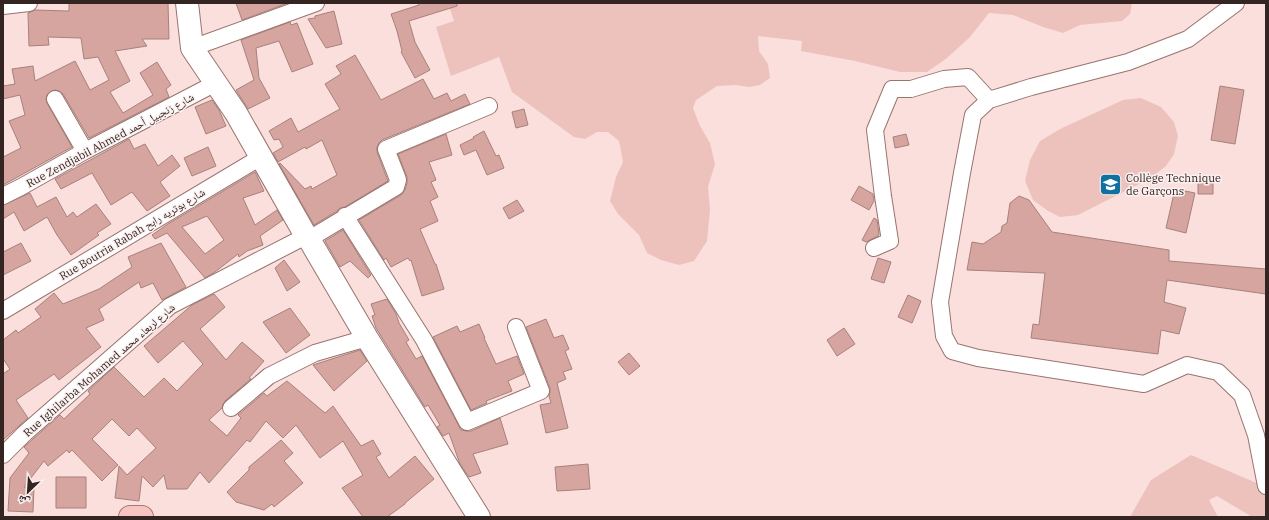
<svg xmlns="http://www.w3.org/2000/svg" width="1269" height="520" viewBox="0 0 1269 520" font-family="'IBM Plex Serif','Noto Naskh Arabic',serif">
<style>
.green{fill:#edc2bd}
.building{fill:#d6a59f;stroke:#a8817c;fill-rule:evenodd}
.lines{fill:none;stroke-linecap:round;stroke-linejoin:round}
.minor-casing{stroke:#99736e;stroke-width:18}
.secondary-casing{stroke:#99736e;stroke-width:24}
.primary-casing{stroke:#ae756e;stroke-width:24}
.minor{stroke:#fff;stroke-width:16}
.secondary{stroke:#fff;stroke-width:22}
.primary{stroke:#f5c6c1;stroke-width:22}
.labels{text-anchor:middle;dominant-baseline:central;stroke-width:3;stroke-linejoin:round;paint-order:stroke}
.street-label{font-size:11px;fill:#342422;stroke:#faf1f0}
.poi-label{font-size:11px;fill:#342422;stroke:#faf1f0;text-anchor:start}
</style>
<rect width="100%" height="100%" fill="#fadfdc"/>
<path class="green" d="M448,3h684l-2,11 -8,7 -42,4 -17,8 -20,-6 -30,-12 -24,-2 -19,24 -23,21 -20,14h-27l-45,-11 -54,-10 1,-10 -44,-5 1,15 9,13 2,14 -10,7 -11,2 -13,-2 -19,1 -21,14 -3,8 7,18 10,17 5,21 -7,23 2,23 -3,31 -13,20 -15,4 -18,-5 -14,-7 -8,-18 -21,-21 -8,-13 6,-24 7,-15 -4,-21 -11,-9h-11l-12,7 -11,-2 -62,-45 -13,-35 -48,19 -15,-49 18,-6z
M1141,98l20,9 13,15 4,14 -4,18 -8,12 -17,13 -71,36 -18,2 -12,-6 -15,-11 -8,-19 5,-21 10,-19 20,-12 63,-29z
M1191,455l75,32 -1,30h-14l-2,-2 -32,-19 -8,4 9,17h-88l21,-37z"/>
<path class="building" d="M69,3h99l1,36h-27l5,7 -32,5 15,30 -20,11 13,21 30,-18 -13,-22 17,-11 14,23 -5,4 3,8 -80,41 -26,-44 -4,-3 -4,-1 -4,1 -4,4 -1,4 1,4 25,44 -69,38v-28l18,-9 -12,-27 16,-6 -5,-20 -17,4v-13l12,-2 -3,-15 21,-3 2,15 40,-20 15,29 19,-10 -11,-23 -14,2 -3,-21 -33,-1 1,8 -20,1 -1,-33 7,-3 34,1z
M236,3h52l-46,17z
M418,3h39v3l-48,15 6,21 15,28 -15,8 -14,-26 1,-1 -5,-20 -6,-17 28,-9z
M334,11l8,33 -16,4 -18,-29 7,-1v-2z
M290,22l1,3 6,-2 16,41 -21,8 -13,-31 -23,7 3,30 11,20 -22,11 -12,-19 18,-10 -13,-40z
M355,55l26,45 42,-21 11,20 13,-6 4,8 14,-7 5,10 -88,36 -3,3 -2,4v5l11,29 -43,26 -5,1 -3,3 -23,14 -35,-61 1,-1 25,26 6,-3 1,3 25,-14 -15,-35 -16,9 -1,-2 -27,15 -5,-9 10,-6 -4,-8 -5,1 -5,-9 22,-13 7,14 42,-23 -15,-25 16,-10 -5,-8z
M1220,86l24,4 -9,54 -24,-4z
M212,100l7,10 7,16 -20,8 -11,-27z
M524,109l4,16 -12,3 -4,-16z
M484,131l12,25 3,-1 5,13 -17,7 -11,-25 -12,5 -4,-10 14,-7 -1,-1z
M446,134l6,21 -23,7 7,18 -5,2 7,15 -8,4 8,20 -18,8 15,35h1l8,25 -22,7 -11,-36 -1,1 -2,-3 -17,9 -5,-9 -2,2 -25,-40 42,-25 4,-5 2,-7v-6l-9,-23z
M906,134l3,11 -14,3 -2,-11z
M129,139l5,10 11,-5 13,22 14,-11 8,11 -20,16 10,14 -23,15 -15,-19 -21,13 -19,-32 -31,16 -6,-10z
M208,147l8,19 -24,10 -8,-18z
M255,172l9,19 -21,7 12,27 22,-15 6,10 -23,16 3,9 -16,6 -8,6 -1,-3 -23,18 -10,6 -38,-45 -12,6 -3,-4 16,-11zM207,216l17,24 -19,14 -23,-27z
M1198,181h15v13h-15z
M859,186l14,8 1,7 -5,9 -18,-10z
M1175,189l20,4 -9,40 -20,-5z
M30,193l7,14 19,-10 11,20 6,-5 4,5 19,-13 15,20 -14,9 2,2 -28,20 -14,-20 -10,-18 -23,14 -10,-19 -11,7v-14z
M1019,196l10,4 23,32 117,18v11l97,8v25l-99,-14 -3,22 22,6 -7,26 -18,-4 -3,24 -127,-16 2,-14 6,1 6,-52 -78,-3 5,-28 11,2 18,-12 1,-6 5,-3 3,-20z
M517,200l7,11 -15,8 -6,-11z
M874,218l3,2 2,14 -1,2 -12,6 -4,-2z
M343,230l28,45 -3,3 -18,-17 -10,6 -15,-26z
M21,243l10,18 -28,14v-23z
M161,243l25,44 -24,13 -9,-17 -12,5 -2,-6 -40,27 5,11 -18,8 15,19 -42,33 -5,-6 -38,26 12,18 -25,22v-66l7,-5 -7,-10v-19l13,-10 2,3 23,-16 -6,-8 19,-16 9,11 36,-15 33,-22 -4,-10z
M878,258l13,4 -7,21 -13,-4z
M284,260l16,22 -13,9 -12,-23z
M214,294l11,13 -25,22 26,31 16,-18 22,19 -15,17 2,1 -26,22 -3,7 -13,12 18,16 14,-18 -3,-3 26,-22 3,3 20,-15 38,32 8,-7 28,40 12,-6 8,14 -5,3 13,21 26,-22 19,23 -29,24v1l-18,13h-24l-21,-29 21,-13 -20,-34 -23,17 -24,-33 -13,13 -17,-17 -16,21 -3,-2 -38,43 -9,-11 -13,17h-20l-3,-14 -11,12 -11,-11 -3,25 -24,-3 4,-32 8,9 29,-27 -19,-20 -8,8 -17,-17 -20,20 26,26 -16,16 -30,-31 -3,3 -2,-3 -19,16 -4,-5 -20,26 10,1 -1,24 -25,-1 2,-33 19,-25 -5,-6 36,-32 4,4 26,-25 -2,-3 26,-24 30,30 20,-19 13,13 26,-27 -20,-23 -25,22 -14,-17 48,-41z
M908,295l13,6 -9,22 -14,-6z
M387,299l9,15 3,9 10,17 -3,2 10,17 6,-3 39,74 5,1h5l29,-13 8,26 -35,10 8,19 -12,4 -9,-13 -11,-31 -6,3 -6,-9 3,-2 -12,-20 -3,2 -49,-79 -4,-12 3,-1 -4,-11z
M290,308l20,27 -24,18 -23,-31z
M546,319l8,19 9,-3 6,14 -4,2 7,18 -9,3 3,7 -9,4 11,45 -22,5 -6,-28 11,-2 -2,-7 1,-4v-4l-24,-61z
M479,324l6,14h-1l12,26 21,-8 7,18 -16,7 4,10 -26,10 1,2 -16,7 -38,-73 24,-11 3,6z
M844,328l11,16 -18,12 -10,-16z
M360,350l7,11 -33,30 -21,-26z
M629,353l11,13 -11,9 -11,-13z
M281,440l12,13 -9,8 19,22 -29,24 -2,-3 -8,6 -28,-8 -9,-10 22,-22v-3z
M588,464l2,25 -33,2 -2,-24z
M56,477h30v31h-30z"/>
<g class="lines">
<defs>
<path id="minor" d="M1236,3l-48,36 -60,23 -97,25 -42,13 -16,15 -11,58 -22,129 4,34 8,15 26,7 166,26 43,-19 31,7 24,23 14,40 10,51
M3,6l26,-3
M192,48l124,-45
M55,99l30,52
M3,196l18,-9 64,-36 131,-68
M345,216l79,124 43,82 74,-31 -25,-64
M309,239l87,-52 2,-7 -1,-3 -11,-28 103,-43
M874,248l16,-7 -7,-45 -8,-66 17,-41h19l33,-10 24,-2 21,23
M3,311l258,-154
M231,408l38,-32 46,-23 52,-15
M3,455l22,-22 145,-127 136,-70"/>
<path id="secondary" d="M187,3l5,45 44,65 70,123 3,3 58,99 112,179"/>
<path id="primary" d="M130,517h12"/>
</defs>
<use href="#minor" class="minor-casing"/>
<use href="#secondary" class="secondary-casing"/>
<use href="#primary" class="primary-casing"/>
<use href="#minor" class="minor"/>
<use href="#secondary" class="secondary"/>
<use href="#primary" class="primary"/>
</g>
<defs>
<symbol id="school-square" viewBox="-11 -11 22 22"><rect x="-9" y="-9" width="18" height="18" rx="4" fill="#10719f" stroke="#faf1f0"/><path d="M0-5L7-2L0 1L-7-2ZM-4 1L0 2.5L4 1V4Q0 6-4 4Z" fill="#fff"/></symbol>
</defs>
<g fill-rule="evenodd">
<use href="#school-square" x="1098" y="172" width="25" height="25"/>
</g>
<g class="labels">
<g class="street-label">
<text transform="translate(110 140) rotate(-28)">Rue Zendjabil Ahmed شارع زنجبيل أحمد</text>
<text transform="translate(132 234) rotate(-31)">Rue Boutria Rabah شارع بوتريه رابح</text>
<text transform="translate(99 370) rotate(-41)">Rue Ighilarba Mohamed شارع لربعاء محمد</text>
</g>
<g class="poi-label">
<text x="1126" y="178">Collège Technique<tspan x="1126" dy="13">de Garçons</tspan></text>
</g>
</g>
<rect width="1269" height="520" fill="none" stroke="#342422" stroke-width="8"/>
<g transform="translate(28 492) rotate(205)" stroke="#faf1f0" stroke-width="3" paint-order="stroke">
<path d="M0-3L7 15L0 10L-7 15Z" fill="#342422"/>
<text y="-6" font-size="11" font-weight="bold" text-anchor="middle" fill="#342422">ش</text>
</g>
</svg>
